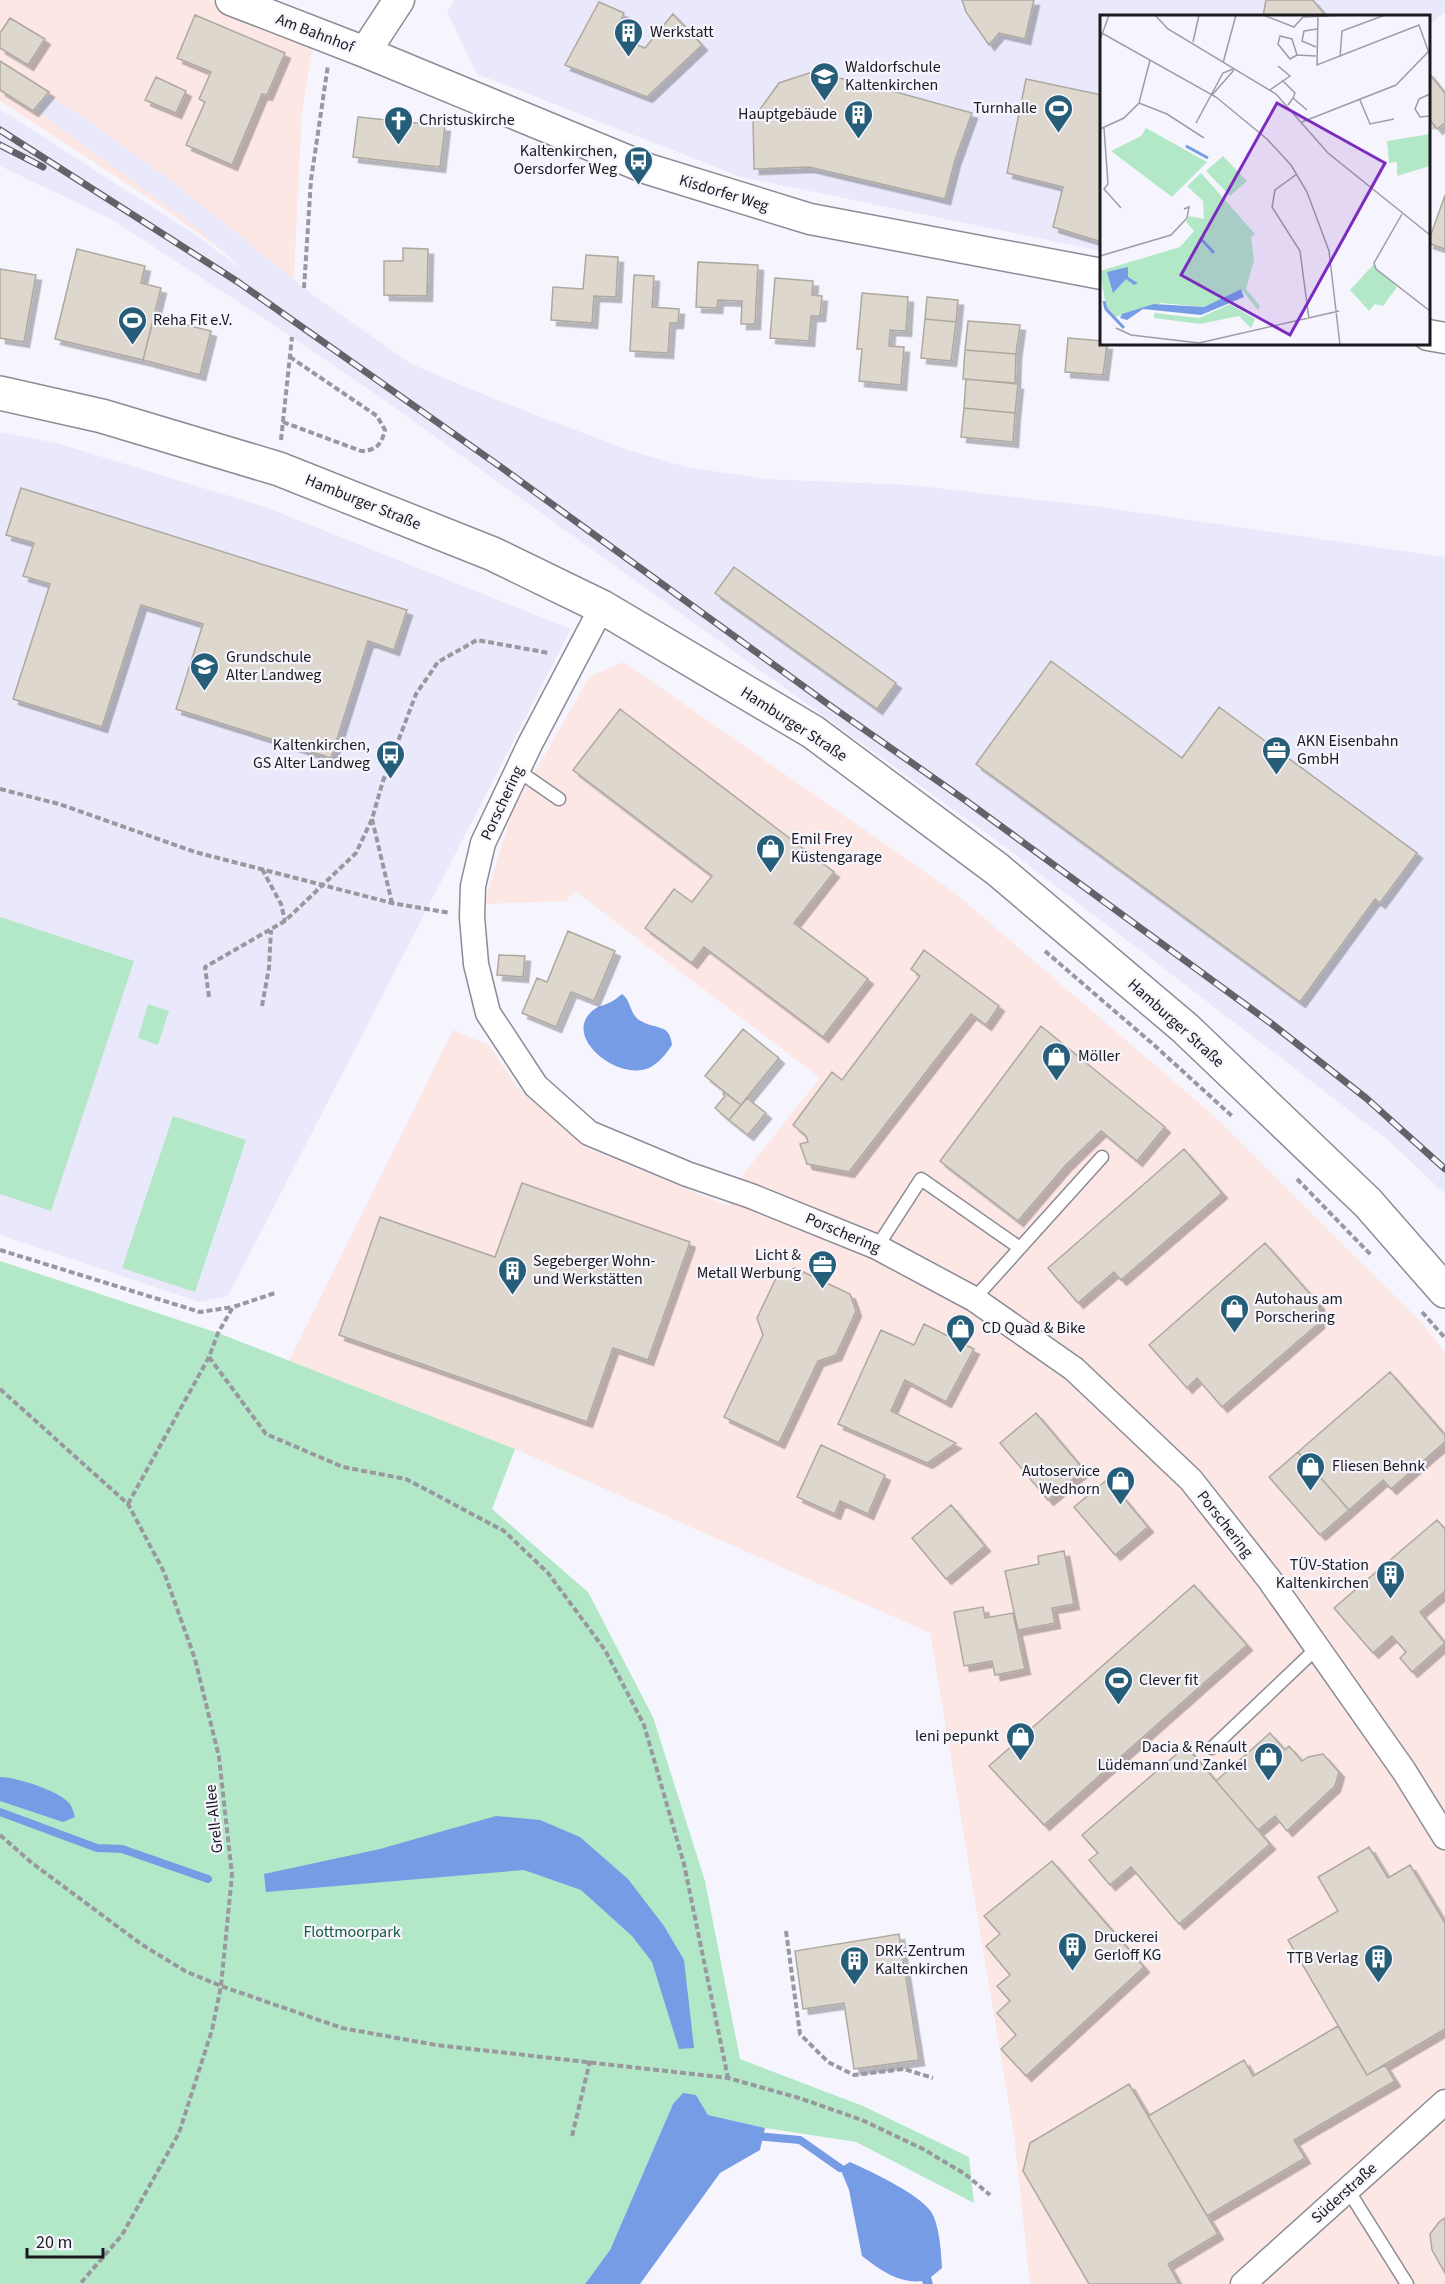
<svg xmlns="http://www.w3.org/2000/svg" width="1445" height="2284" viewBox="0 0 1445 2284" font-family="'Source Sans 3',sans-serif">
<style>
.commercial{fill:#fce7e5}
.built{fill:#eae9fb}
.green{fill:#b2e8c8}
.water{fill:#769ce5}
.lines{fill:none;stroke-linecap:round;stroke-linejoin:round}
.stream{stroke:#769ce5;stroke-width:8}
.building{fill:#ddd7ce;stroke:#aea9a0;stroke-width:1.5;filter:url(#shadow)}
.service-casing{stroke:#8d8c96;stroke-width:15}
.minor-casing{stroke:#8d8c96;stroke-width:27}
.tertiary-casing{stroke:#8d8c96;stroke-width:33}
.secondary-casing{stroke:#8d8c96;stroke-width:36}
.path{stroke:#99989f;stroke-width:4;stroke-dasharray:6 3;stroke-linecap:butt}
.service{stroke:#fff;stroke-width:12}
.minor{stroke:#fff;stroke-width:24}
.tertiary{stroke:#fff;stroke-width:30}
.secondary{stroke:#fff;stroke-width:33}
.rail-casing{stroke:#626268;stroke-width:7}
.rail{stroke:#f6f5fe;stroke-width:4.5;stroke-dasharray:14;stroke-linecap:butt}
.labels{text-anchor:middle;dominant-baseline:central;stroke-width:4.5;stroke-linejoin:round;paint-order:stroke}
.poi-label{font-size:16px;fill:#1a1a1e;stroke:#f6f5fe;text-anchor:start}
.street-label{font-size:16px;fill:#1a1a1e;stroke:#f6f5fe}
.park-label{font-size:16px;fill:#145b3b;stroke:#f6f5fe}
.inset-river{fill:none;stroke:#769ce5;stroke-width:3}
.inset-road{fill:none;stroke:#9e9da4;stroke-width:1.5}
.view{fill:#7b2cbf;fill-opacity:0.15;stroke:#7b2cbf;stroke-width:3}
.inset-edge{fill:none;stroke:#1a1a1e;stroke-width:3}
</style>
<defs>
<filter id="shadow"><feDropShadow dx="5.5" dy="5.5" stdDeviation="0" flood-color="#0004"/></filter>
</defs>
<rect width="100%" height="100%" fill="#f6f5fe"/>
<path class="commercial" d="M0,0h208l106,37 -12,74 -8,166 -3,24 -136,-99 -155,-101z
M624,662l331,231 258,222 206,205 26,32v932h-415l-16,-150 -84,-501 -415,-184 -226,-88 164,-331 36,15 29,43 69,60 142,58 9,-25 82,-103 -245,-187 -9,10 -82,3 28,-92 78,-136z"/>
<path class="built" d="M455,0h990v12l-16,13 -1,-9h-326l-1,235 -360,-74 -264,-103 -30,-62z
M0,64l95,61 82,60 132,107 102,72 91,38 126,48 58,17 80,12 145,6 189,22 345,50v637l-57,-54 -395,-302 -609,-438 -92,-63 -181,-118 -111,-53v-57l197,127 46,34 -44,-41 -163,-119 -36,-22z
M0,432l57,11 208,64 306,122 -343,667 -29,6 -199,-67z"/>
<path class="green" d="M0,917l134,44 -83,250 -51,-17z
M148,1004l21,7 -11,34 -20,-7z
M173,1116l73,24 -51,152 -73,-24z
M0,1261l218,72 297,116 -23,60 96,83 65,125 52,164 35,178 123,47 106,51 5,46 -118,-61 -91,-14 -57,-13 -12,-20 -23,9 -63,146 -25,34h-585z"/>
<path class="water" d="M622,994c10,7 7,21 19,27 15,9 29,2 31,24 -6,9 -13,18 -23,23 -31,13 -84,-29 -59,-55 6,-7 13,-7 21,-11 4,-2 7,-5 11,-8z
M0,1777c16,0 60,14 70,27 2,3 4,9 5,13l-12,5 -63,-21z
M496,1816l44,4 40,17 48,42 36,47 20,34 10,88 -15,1 -27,-87 -20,-26 -51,-46 -57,-20 -258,22 -2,-18 116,-25z
M683,2093l13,2 12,20 57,13 -5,22 -40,23 -80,111h-55l25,-34 63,-146z
M850,2162c21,10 76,34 84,55 6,16 7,35 8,51l-11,9 2,7h-10l-1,-3c-23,3 -43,-12 -60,-25l-13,-66 -9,-22z"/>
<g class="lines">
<path class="stream" d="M0,1812l97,36 25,1 86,30
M755,2136l45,4 40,28"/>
</g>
<path class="building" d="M962,0h72l-9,39 -26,-6 -10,12 -23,-33z
M1266,0h47l13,16h-63z
M599,2l25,11 -9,23 30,12 28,-34 29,31 -55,52 -82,-32z
M195,15l90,38 -18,42 -5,-1 -30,71 -46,-20 19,-43 -6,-3 12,-27 -34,-14z
M10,18l35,21 -17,26 -28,-17v-15z
M0,61l49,31 -16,19 -33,-21z
M1428,72l17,21v30l-8,6 -6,-8 -3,2z
M809,73l47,8 116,32 -17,47 -10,39 -136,-32 -55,2 -1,-50 26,-36z
M156,77l30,14 -10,22 -31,-13z
M1026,79l76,16v147l-49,-15 10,-40 -56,-14z
M358,117l87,9 -5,41 -87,-10z
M1445,195v54l-17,-6z
M403,248l25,1 -1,47 -43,-1v-34h19z
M77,249l68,17 -4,17 20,5 -18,72 -88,-21z
M586,255l32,2 -2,40 -22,-1 -2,27 -41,-3 2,-33 30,2z
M698,262l60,3 -3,59h-14l1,-23 -24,-1 -1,8 -21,-1z
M0,269l36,6 -12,67 -24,-4z
M634,275l20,1 -2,31 27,2 -1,14h-8l-2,30 -38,-2z
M775,278l38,3 -1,14 10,1 -2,20h-9l-2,25 -39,-3z
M862,293l46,4 -2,34 -16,-1 -1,16 15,1 -3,38 -42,-4 3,-32h-5z
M927,297l31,3 -2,22 -31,-3z
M154,317l57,14 -11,44 -57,-15z
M925,319l31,3 -5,39 -30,-3z
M968,321l52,4 -4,29 -51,-4z
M1068,338l34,3v3h5l-4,31 -38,-3z
M965,350l51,4 -1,29 -52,-4z
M966,379l52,5 -3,29 -51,-5z
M964,408l51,5 -2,29 -52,-5z
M21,488l386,122 -13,40 -26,-9 -37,117 -155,-49 27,-85 -62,-19 -39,122 -89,-28 37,-115 -27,-8 11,-33 -28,-8z
M734,567l162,116 -19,26 -162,-116z
M1051,661l131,97 37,-51 198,146 -37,50 -5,-4 -75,103 -324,-238z
M620,709l214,163 -40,51 74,56 -45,58 -119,-90 -12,16 -47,-35 29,-39 18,13 20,-26 -139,-106z
M568,931l47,20 -21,50 -23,-9 -15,35 -34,-14 15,-35 10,4z
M924,950l75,56 -13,19 -15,-11 -122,158 -42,-8 -7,-20 8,-2 -2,-6 -13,-11 39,-53 10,8 78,-104 -9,-7z
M499,955l26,1 -2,21 -26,-2z
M1041,1026l124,101 -28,34 -36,-30 -36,35 -47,55 -78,-60z
M743,1029l36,29 -38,47 -36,-29z
M724,1092l17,13 -12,15 -14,-12 10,-12 -2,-2z
M747,1098l19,15 -18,22 -19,-15z
M1184,1149l38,44 -101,87 -7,-8 -36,31 -30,-35z
M522,1183l168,59 -42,118 -35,-12 -26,74 -248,-87 41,-118 115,40z
M1265,1243l54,61v19l-97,84 -25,-29 -10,10 -38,-43z
M795,1268l55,26 6,17 -20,44 -18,6 -39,82 -55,-26 39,-82 -6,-17 21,-44z
M924,1324l50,25 -28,53 -41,-22 -14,31 65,32 -29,20 -89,-39 43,-94 33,15z
M1390,1372l55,63v7l-54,47 -8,-9 -34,30 -51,-58z
M1036,1413l48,57 -36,30 -48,-57z
M821,1445l64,30 -17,39 -28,-13 -5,13 -38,-17z
M1298,1452l51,58 -29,25 -51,-58z
M1108,1479l40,48 -33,28 -41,-48z
M951,1505l34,41 -39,33 -34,-41z
M1437,1520l8,9v62l-25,21 25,31 -33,29 -12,-14 6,-6 -14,-16 -19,17 -39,-45z
M1064,1551l10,53 -22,4 3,15 -37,7 -13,-59 34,-7 -1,-8z
M1194,1585l53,60 -203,180 -55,-59z
M983,1607l2,11 28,-5 12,56 -30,6 -3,-14 -28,5 -10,-54z
M1270,1733l15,17 4,-4 13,15 6,-4 15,-3 16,18 -4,14 -48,45 -12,-15 -17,14 -42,-49z
M1186,1746l84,98 -91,80 -48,-57 -21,18 -21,-25 9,-7 -16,-18z
M1369,1847l19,31 22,-13 35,58v106l-78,46 -79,-135 50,-29 -20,-34z
M1052,1861l92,106 -118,109 -25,-27 15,-14 -19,-22 13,-12 -13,-15 13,-11 -24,-29 14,-12 -16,-18z
M899,1934l20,126 -65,9 -10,-66 -41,6 -8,-58z
M1338,2026l29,49 18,-10 10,16 -101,59 11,18 -98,58 -59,-100 96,-56 9,16z
M1129,2084l89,150 -50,30 11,20h-90l-66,-113 7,-28z
M1445,2218v55l-13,-23 -2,-16 9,-12z"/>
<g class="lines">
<defs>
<path id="service" d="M517,770l42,29
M877,1247l44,-68 99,69
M974,1299l128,-142
M1212,1748l105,-100
M1348,2190l59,94"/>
<path id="minor" d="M602,607l-72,137 -47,99 -10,43 -1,31 4,47 12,49 48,73 53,47 98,41 64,22 126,51 97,52 100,70 117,111 78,99 135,192 41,66
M1243,2284l202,-182"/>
<path id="tertiary" d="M231,0l134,52 283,117 162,50 292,55
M365,52l34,-52
M1428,335l17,3"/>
<path id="secondary" d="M0,393l102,23 177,53 214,85 109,53 211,125 184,137 188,159 183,175 77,88"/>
</defs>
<use href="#service" class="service-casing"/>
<use href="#minor" class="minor-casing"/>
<use href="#tertiary" class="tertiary-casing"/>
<use href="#secondary" class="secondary-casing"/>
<path class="path" d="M304,288l7,-108 17,-115
M283,422l78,29c16,-1 20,-6 24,-21l-8,-14 -87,-59
M281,440l11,-103
M0,789l59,15 136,48 197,51 58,10
M372,819l20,84
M262,869l19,35 4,17
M1045,951l109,94 79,72
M209,997l-4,-30 80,-46 71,-68 16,-34 11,-38 33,-87 22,-32 39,-22 72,13
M262,1006l7,-38 2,-38
M1297,1179l74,76
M0,1250l200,62 33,-5
M1422,1312l23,26
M209,1357l57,77 77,33 63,12 98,52 44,42 57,77 39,75 40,139 44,214
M0,1389l128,115 36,68 31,87 24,98 13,118 -11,111 -9,44 -33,103 -57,102 -42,49
M128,1504l81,-147 9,-24 15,-26 42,-14
M0,1835l32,28 109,81 44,27 36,15 121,42 94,17 292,33 71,20 63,22 61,29 42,25 25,21
M786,1931l14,103 28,28 26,13 50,-6 29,9
M572,2136l18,-75"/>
<use href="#service" class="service"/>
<use href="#minor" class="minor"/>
<use href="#tertiary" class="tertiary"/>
<use href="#secondary" class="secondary"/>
<defs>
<path id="rail" d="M0,130l238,152 260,183 334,242 133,93 307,224 94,74 79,71
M0,145l43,22"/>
</defs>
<use href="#rail" class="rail-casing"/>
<use href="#rail" class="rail"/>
</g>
<defs>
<symbol id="building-pin" viewBox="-11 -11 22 30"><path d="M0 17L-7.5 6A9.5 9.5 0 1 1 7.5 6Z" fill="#265e79" stroke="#f6f5fe"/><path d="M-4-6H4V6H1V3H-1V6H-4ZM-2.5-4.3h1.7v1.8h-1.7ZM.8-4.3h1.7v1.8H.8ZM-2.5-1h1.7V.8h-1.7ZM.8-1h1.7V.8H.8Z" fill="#fff"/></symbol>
<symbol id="school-pin" viewBox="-11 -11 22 30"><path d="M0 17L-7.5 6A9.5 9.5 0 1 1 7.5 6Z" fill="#265e79" stroke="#f6f5fe"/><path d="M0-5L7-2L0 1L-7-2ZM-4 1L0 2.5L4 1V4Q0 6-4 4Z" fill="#fff"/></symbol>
<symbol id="stadium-pin" viewBox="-11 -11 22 30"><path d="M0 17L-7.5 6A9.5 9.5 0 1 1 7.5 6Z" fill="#265e79" stroke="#f6f5fe"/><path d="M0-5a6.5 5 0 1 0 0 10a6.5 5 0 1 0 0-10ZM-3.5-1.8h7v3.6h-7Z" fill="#fff"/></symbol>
<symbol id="church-pin" viewBox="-11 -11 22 30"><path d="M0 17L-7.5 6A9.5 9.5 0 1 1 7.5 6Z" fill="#265e79" stroke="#f6f5fe"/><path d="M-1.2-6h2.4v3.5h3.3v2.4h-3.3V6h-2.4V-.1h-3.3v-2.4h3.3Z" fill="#fff"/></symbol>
<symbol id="bus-pin" viewBox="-11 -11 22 30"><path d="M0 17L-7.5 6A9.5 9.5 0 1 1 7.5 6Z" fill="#265e79" stroke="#f6f5fe"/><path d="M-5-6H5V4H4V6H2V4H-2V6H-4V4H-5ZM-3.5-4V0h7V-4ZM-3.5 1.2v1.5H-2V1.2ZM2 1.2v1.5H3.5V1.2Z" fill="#fff"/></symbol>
<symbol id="office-pin" viewBox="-11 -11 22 30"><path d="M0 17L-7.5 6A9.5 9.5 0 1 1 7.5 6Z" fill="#265e79" stroke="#f6f5fe"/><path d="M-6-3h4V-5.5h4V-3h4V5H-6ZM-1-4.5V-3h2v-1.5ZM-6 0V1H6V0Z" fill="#fff"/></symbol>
<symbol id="shop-pin" viewBox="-11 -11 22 30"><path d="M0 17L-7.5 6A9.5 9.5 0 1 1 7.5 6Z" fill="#265e79" stroke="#f6f5fe"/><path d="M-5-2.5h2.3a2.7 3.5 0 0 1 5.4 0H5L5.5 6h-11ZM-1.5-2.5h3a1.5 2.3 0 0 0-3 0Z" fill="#fff"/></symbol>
</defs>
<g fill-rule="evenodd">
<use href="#building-pin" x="612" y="16" width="33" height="45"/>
<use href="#school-pin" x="808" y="60" width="33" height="45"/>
<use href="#stadium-pin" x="1042" y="92" width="33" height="45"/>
<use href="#building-pin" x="842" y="98" width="33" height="45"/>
<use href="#church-pin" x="382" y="104" width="33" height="45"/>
<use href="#bus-pin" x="622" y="144" width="33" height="45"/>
<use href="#stadium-pin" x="116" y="304" width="33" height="45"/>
<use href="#school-pin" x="188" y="650" width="33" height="45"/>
<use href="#office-pin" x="1260" y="734" width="33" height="45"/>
<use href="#bus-pin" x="374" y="738" width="33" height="45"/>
<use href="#shop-pin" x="754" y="832" width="33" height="45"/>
<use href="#shop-pin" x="1040" y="1040" width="33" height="45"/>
<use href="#office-pin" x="806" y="1248" width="33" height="45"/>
<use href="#building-pin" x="496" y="1254" width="33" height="45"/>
<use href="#shop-pin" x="1218" y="1292" width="33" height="45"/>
<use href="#shop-pin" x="944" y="1312" width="33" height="45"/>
<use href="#shop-pin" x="1294" y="1450" width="33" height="45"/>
<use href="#shop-pin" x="1104" y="1464" width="33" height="45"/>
<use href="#building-pin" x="1374" y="1558" width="33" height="45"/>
<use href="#stadium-pin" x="1102" y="1664" width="33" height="45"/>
<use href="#shop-pin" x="1004" y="1720" width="33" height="45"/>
<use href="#shop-pin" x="1252" y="1740" width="33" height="45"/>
<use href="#building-pin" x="1056" y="1930" width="33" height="45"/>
<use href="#building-pin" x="1362" y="1942" width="33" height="45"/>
<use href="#building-pin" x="838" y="1944" width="33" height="45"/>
</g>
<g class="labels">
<g class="poi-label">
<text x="650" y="32">Werkstatt</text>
<text x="845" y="67">Waldorfschule<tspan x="845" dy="18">Kaltenkirchen</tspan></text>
<text x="1037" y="108" text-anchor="end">Turnhalle</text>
<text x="837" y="114" text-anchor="end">Hauptgebäude</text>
<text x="419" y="120">Christuskirche</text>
<text x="617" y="151" text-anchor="end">Kaltenkirchen,<tspan x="617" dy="18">Oersdorfer Weg</tspan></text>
<text x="153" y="320">Reha Fit e.V.</text>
<text x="226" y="657">Grundschule<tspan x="226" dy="18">Alter Landweg</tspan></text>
<text x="1297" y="741">AKN Eisenbahn<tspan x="1297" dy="18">GmbH</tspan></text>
<text x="370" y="745" text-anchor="end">Kaltenkirchen,<tspan x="370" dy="18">GS Alter Landweg</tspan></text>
<text x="791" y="839">Emil Frey<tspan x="791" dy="18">Küstengarage</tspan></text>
<text x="1078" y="1056">Möller</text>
<text x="801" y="1255" text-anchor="end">Licht &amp;<tspan x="801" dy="18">Metall Werbung</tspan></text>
<text x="533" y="1261">Segeberger Wohn-<tspan x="533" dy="18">und Werkstätten</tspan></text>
<text x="1255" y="1299">Autohaus am<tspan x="1255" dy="18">Porschering</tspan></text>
<text x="982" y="1328">CD Quad &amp; Bike</text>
<text x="1332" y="1466">Fliesen Behnk</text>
<text x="1100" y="1471" text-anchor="end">Autoservice<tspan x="1100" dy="18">Wedhorn</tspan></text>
<text x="1369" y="1565" text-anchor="end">TÜV-Station<tspan x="1369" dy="18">Kaltenkirchen</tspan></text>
<text x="1139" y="1680">Clever fit</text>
<text x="999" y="1736" text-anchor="end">leni pepunkt</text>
<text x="1247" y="1747" text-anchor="end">Dacia &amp; Renault<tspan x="1247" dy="18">Lüdemann und Zankel</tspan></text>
<text x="1094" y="1937">Druckerei<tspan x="1094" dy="18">Gerloff KG</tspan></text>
<text x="875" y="1951">DRK-Zentrum<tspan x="875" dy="18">Kaltenkirchen</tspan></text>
<text x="1358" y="1958" text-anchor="end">TTB Verlag</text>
</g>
<g class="street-label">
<text transform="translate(315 33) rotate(21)">Am Bahnhof</text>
<text transform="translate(724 193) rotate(17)">Kisdorfer Weg</text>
<text transform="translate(363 502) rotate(22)">Hamburger Straße</text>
<text transform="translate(794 724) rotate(33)">Hamburger Straße</text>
<text transform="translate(502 803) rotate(-65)">Porschering</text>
<text transform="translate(1176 1023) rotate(42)">Hamburger Straße</text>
<text transform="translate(843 1233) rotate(23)">Porschering</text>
<text transform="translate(1225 1524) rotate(52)">Porschering</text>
<text transform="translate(214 1819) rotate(-96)">Grell-Allee</text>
<text transform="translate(1344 2193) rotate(-42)">Süderstraße</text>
</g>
<g class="park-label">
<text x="352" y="1932">Flottmoorpark</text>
</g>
</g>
<g transform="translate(1100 15)">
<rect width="330" height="330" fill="#f6f5fe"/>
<path d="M46,113l61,34 -35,35 -61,-46 30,-15zM330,119v32l-33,10v-14l-8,1 -2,-22zM123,141l24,25 -17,15 -24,-25zM101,158l54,61 -4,3 3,23 -8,29 14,17 -2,4 -17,-21 -37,18 -43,-4 -46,14 -8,-5 -7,-41 80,-24 14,-16 -8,-9 3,-6 15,3 -1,-18 -16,-15zM273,250l24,22 -14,19 -8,-2 -6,7 -19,-21zM130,289l25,15 -4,9 -12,-12 -39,8 -46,-6v-5l45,5z" fill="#b2e8c8"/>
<path d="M28,252v10l10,6 -4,2 -8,-6 -13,14 -6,-21zM141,274l3,8 -43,18 -58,-6 -16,11 -7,-2 2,-4 32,-10 50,3z" fill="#769ce5"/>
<path class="inset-river" d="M86,131l22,12M100,223l14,15M4,286l2,8 18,19"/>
<path class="inset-road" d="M55,0l13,14 108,65 52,59 102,82M163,0l31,12 9,-10 46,-2M218,0l-1,50 102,-40 11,31M0,17l116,65 51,42 24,26 16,27 22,59 11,94M0,25l9,-25M93,27l6,-27M216,32l-14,-6 2,-10 13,-2M197,40l-7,4 -12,-15 2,-8 12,3 5,16 19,1M240,42l2,-26 43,-16M123,48l13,-48M182,65l13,13 -2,5M170,75l20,-14 -12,-10M330,79l-11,5 -4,10 5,8 10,-1M112,80l22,-25M260,85l10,24 24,-5M39,88l28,11 37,24M188,90l5,-7 14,12M202,107l94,-37 33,-34M96,108l27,-50 10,-4M4,113l4,56 -4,5 17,19M0,114l24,-11 15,-15 11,-43M197,159l-22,16 -3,17 28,44 9,68M302,199l-28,49 2,6 54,42M0,241l71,-21 16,-17 2,-11 -5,2M16,313l15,7 68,8 140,-32"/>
<path class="view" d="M177,88l108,60 -95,172 -109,-60z"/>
<rect width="330" height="330" class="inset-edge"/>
</g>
<path d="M27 2248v9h76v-9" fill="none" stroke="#1a1a1e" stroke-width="3"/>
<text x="36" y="2248" font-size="18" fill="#1a1a1e" stroke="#f6f5fe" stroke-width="4.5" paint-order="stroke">20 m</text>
</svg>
